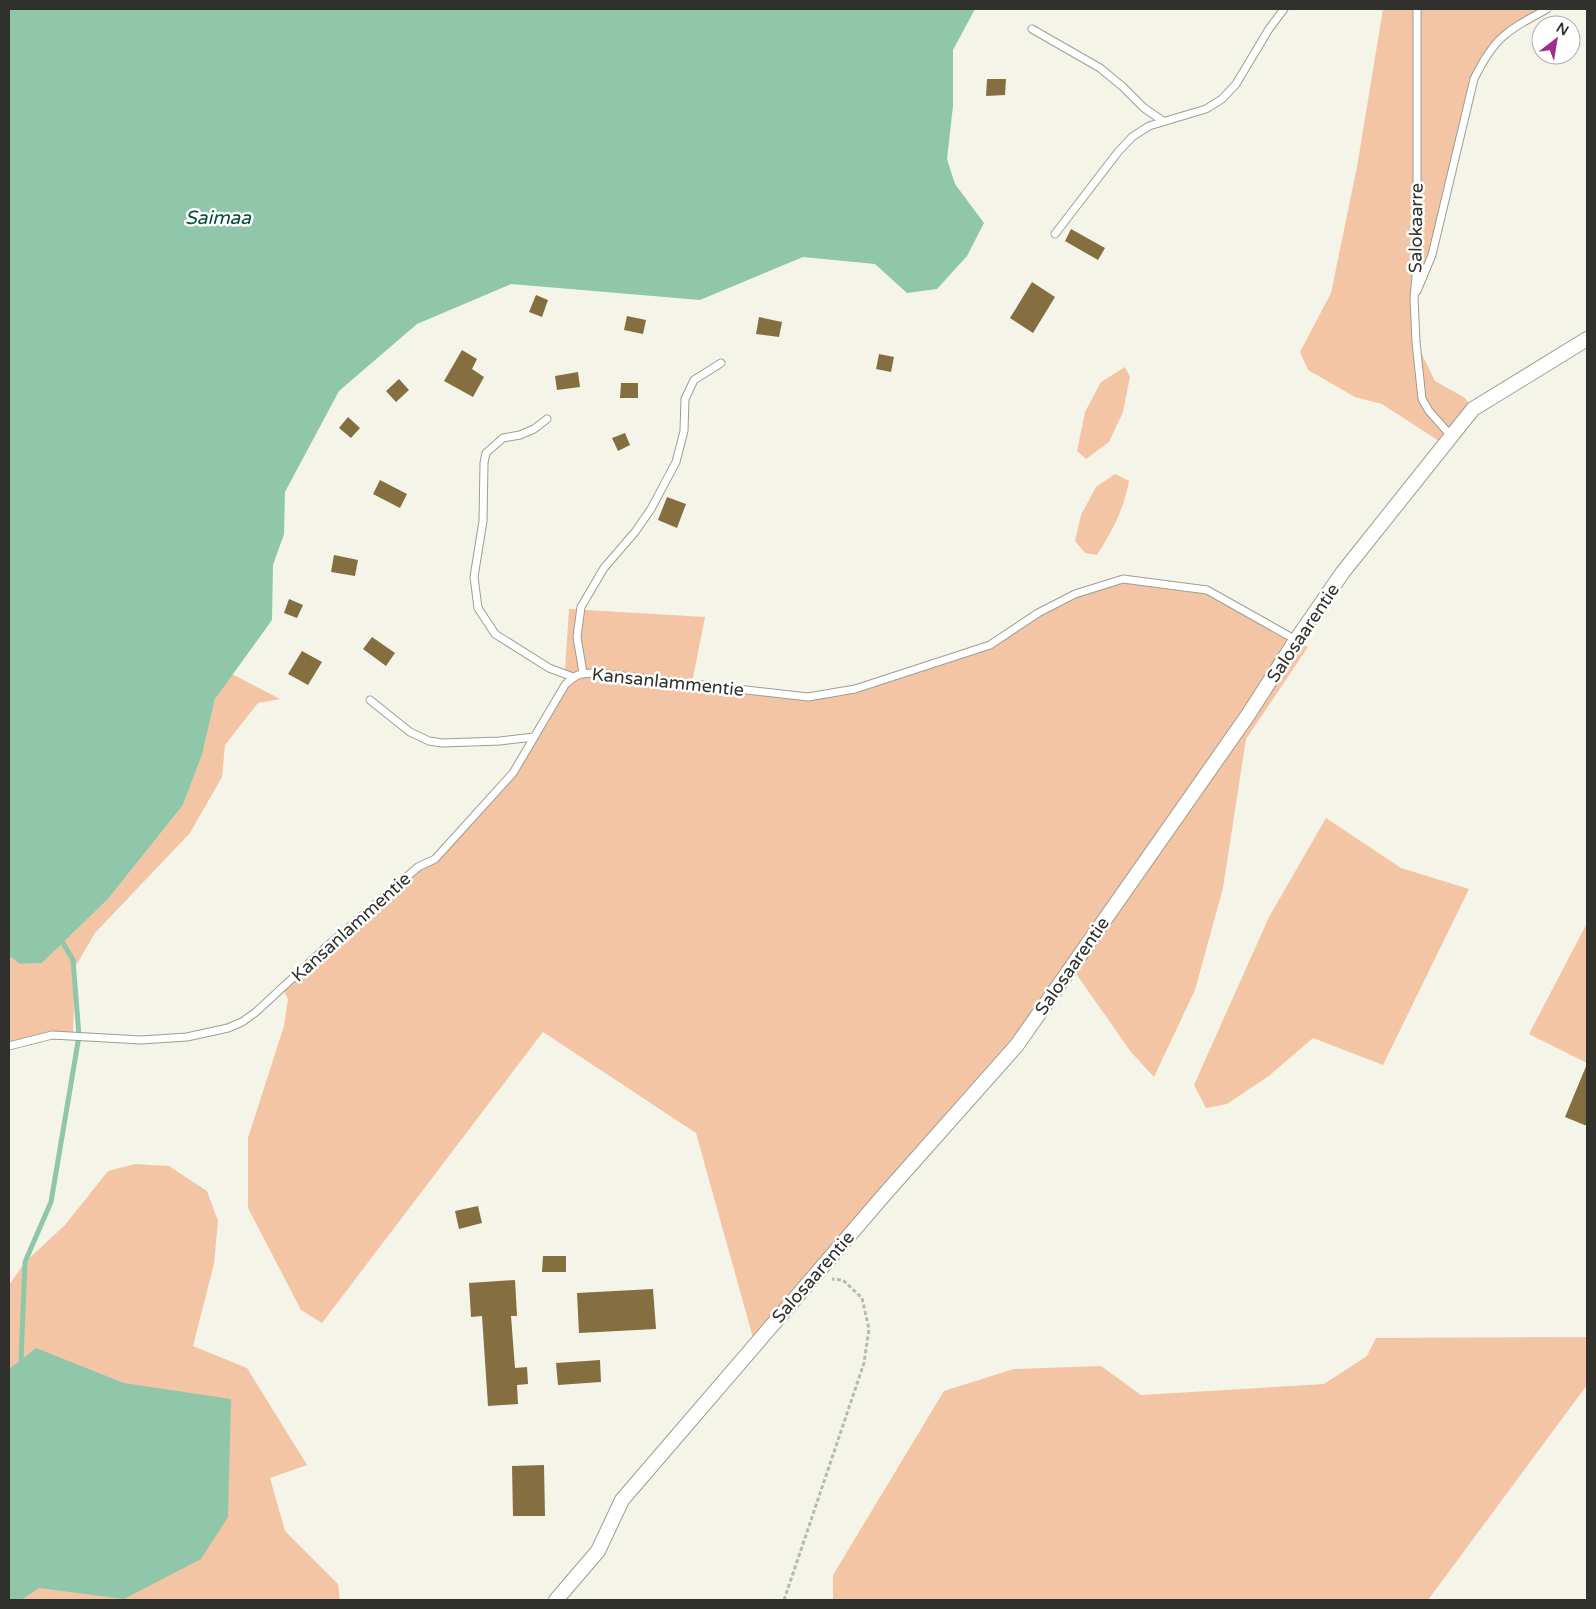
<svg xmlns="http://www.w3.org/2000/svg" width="1596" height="1609" viewBox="0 0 1596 1609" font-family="'Varela Round',sans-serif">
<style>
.green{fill:#f3c5a4}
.water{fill:#90c7ab}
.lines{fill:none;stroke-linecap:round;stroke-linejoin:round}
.stream{stroke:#90c7ab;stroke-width:5}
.building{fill:#856e40}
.service-casing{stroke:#9d9e92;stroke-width:9}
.minor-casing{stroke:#9d9e92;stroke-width:16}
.path{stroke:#b8b9af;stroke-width:3;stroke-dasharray:4 2.5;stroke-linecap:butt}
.service{stroke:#fff;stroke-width:7}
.minor{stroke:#fff;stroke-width:14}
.labels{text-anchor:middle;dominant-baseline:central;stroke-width:5;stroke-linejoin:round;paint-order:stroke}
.street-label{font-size:18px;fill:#30312c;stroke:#fff}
.water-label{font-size:19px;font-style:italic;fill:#024d33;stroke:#fff}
</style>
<rect width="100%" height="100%" fill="#f4f5e8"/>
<path class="green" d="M1383,9h164l-39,22 -34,48 -42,176 -18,43 2,44 19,39 30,17 8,11 -28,36 -63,-41 -27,-7 -47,-27 -8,-18 31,-59 26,-126z
M1125,367l5,10 -7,35 -14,30 -23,17 -9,-8 8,-39 16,-30z
M1115,474l14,7c-5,28 -17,51 -32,74l-12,-2 -10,-12 6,-26 15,-28z
M1123,579l84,11 101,57 -62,92 -23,149 -28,102 -41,87 -23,-25 -59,-84 -55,77 -262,300 -59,-212 -153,-101 -221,291 -21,-13 -53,-102v-70l36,-112 4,-27 -6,-11 136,-121 17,-8 78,-86 51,-88 5,-76 136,8 -13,66 116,14 47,-8 135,-44 85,-51z
M232,674l48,25 -22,4 -33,42 -3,32 -32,56 -95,100 -20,34 -2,69 -21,-1 -43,11v-90l11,8 22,-1 66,-64 75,-94 19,-50 13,-56z
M1326,818l75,50 68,21 -86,176 -70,-27 -43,37 -43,29 -21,4 -12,-23 75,-168z
M1587,923v140l-58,-29z
M135,1164l34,2 38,25 11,30 -4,43 -21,82 54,22 60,97 -37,13 15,53 53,53 2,16h-331v-315l16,-23 40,-37 43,-54z
M1587,1337v48l-159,215h-595v-25l111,-184 70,-22 87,-3 40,29 183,-11 43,-28 9,-18z"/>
<path class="water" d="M9,9h966l-22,41v56l-6,53 8,25 29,39 -17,33 -30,33 -30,4 -32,-29 -72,-7 -103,43 -189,-16 -94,40 -78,67 -54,101 -1,42 -11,31 -1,55 -57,79 -13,56 -19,50 -75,94 -66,64 -22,1 -11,-8z
M36,1348l88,35 107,16 -3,118 -27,42 -77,40 -85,-11 -18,12h-12v-231z"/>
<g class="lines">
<path class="stream" d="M21,1360l4,-98 26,-60 28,-166 -6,-76 -10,-17"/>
</g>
<path class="building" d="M987,79h19l-1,16 -19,1z
M1071,229l34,19 -7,12 -33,-19z
M1032,282l23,15 -22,36 -23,-15z
M536,295l12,5 -6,17 -13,-5z
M627,316l19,4 -3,14 -19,-4z
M759,317l23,5 -3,15 -23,-3z
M462,350l15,9 -5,10 12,8 -11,20 -29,-16z
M879,354l15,3 -3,15 -15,-3z
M578,372l2,15 -23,3 -2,-14z
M399,379l10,11 -13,12 -10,-11z
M621,383h17v15h-18z
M348,417l12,11 -9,10 -12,-10z
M625,433l5,12 -12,6 -6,-13z
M380,480l27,14 -7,14 -27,-14z
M667,497l19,7 -9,24 -19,-8z
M334,555l24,5 -3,16 -24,-4z
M289,599l14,6 -6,13 -13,-5z
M372,637l23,16 -9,13 -23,-17z
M302,651l20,11 -14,23 -20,-11z
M1587,1064v62l-22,-9z
M478,1206l4,17 -23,6 -4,-18z
M543,1256h23v16h-24z
M515,1280l2,36h-6l4,52 12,-1 1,17 -11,1 1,19 -30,2 -6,-90 -11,1 -2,-34z
M653,1289l3,40 -77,4 -2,-40z
M600,1360l1,22 -43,3 -2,-22z
M544,1465l1,51h-32l-1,-50z"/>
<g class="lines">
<defs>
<path id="service" d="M1417,9v188l2,47 -5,54 2,44 6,57 7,12 23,26
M1032,29l68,39 23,19 21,21 19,13
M1055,234l63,-82 14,-15 17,-11 57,-17 16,-10 14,-15 33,-55 15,-20
M1417,291l15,-36 42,-176c21,-43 33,-48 73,-70
M547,419l-13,10 -14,6 -17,3 -17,15 -2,10 -1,58 -9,56 4,31 17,26 54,34 24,9
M583,673l-6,-36 4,-30 23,-39 31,-36 16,-23 25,-47 8,-31 1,-32 9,-19 27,-17
M370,700l40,32 19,9 13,2 58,-2 34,-4
M9,1046l43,-11 89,5 46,-3 41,-9 14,-6 14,-10 67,-62 95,-83 17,-8 78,-86 52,-88c11,-11 15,-12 31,-12l212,24 47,-8 135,-44 48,-32 37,-19 48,-15 84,11 89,50"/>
<path id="minor" d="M556,1600l42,-49 24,-51 262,-305 133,-150 231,-330 48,-75 47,-68 130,-163 114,-70"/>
</defs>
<use href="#service" class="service-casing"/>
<use href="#minor" class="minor-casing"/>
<path class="path" d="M784,1600l80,-237 5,-34 -7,-31 -19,-18 -11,-1"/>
<use href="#service" class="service"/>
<use href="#minor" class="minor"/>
</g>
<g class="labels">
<g class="street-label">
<text transform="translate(1416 228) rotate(-89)">Salokaarre</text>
<text transform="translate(1303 633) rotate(-56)">Salosaarentie</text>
<text transform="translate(668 682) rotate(6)">Kansanlammentie</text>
<text transform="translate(351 927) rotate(-42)">Kansanlammentie</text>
<text transform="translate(1072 966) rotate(-55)">Salosaarentie</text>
<text transform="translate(813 1277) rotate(-49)">Salosaarentie</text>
</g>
<g class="water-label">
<text x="218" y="218">Saimaa</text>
</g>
</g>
<rect width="1596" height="1609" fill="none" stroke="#30312c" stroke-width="20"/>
<g transform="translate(1556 40) rotate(31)"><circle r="24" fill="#ffffff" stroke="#acadab"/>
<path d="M0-4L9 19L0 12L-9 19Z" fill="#a22d86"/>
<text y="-8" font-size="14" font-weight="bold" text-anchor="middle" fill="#30312c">N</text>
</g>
</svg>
